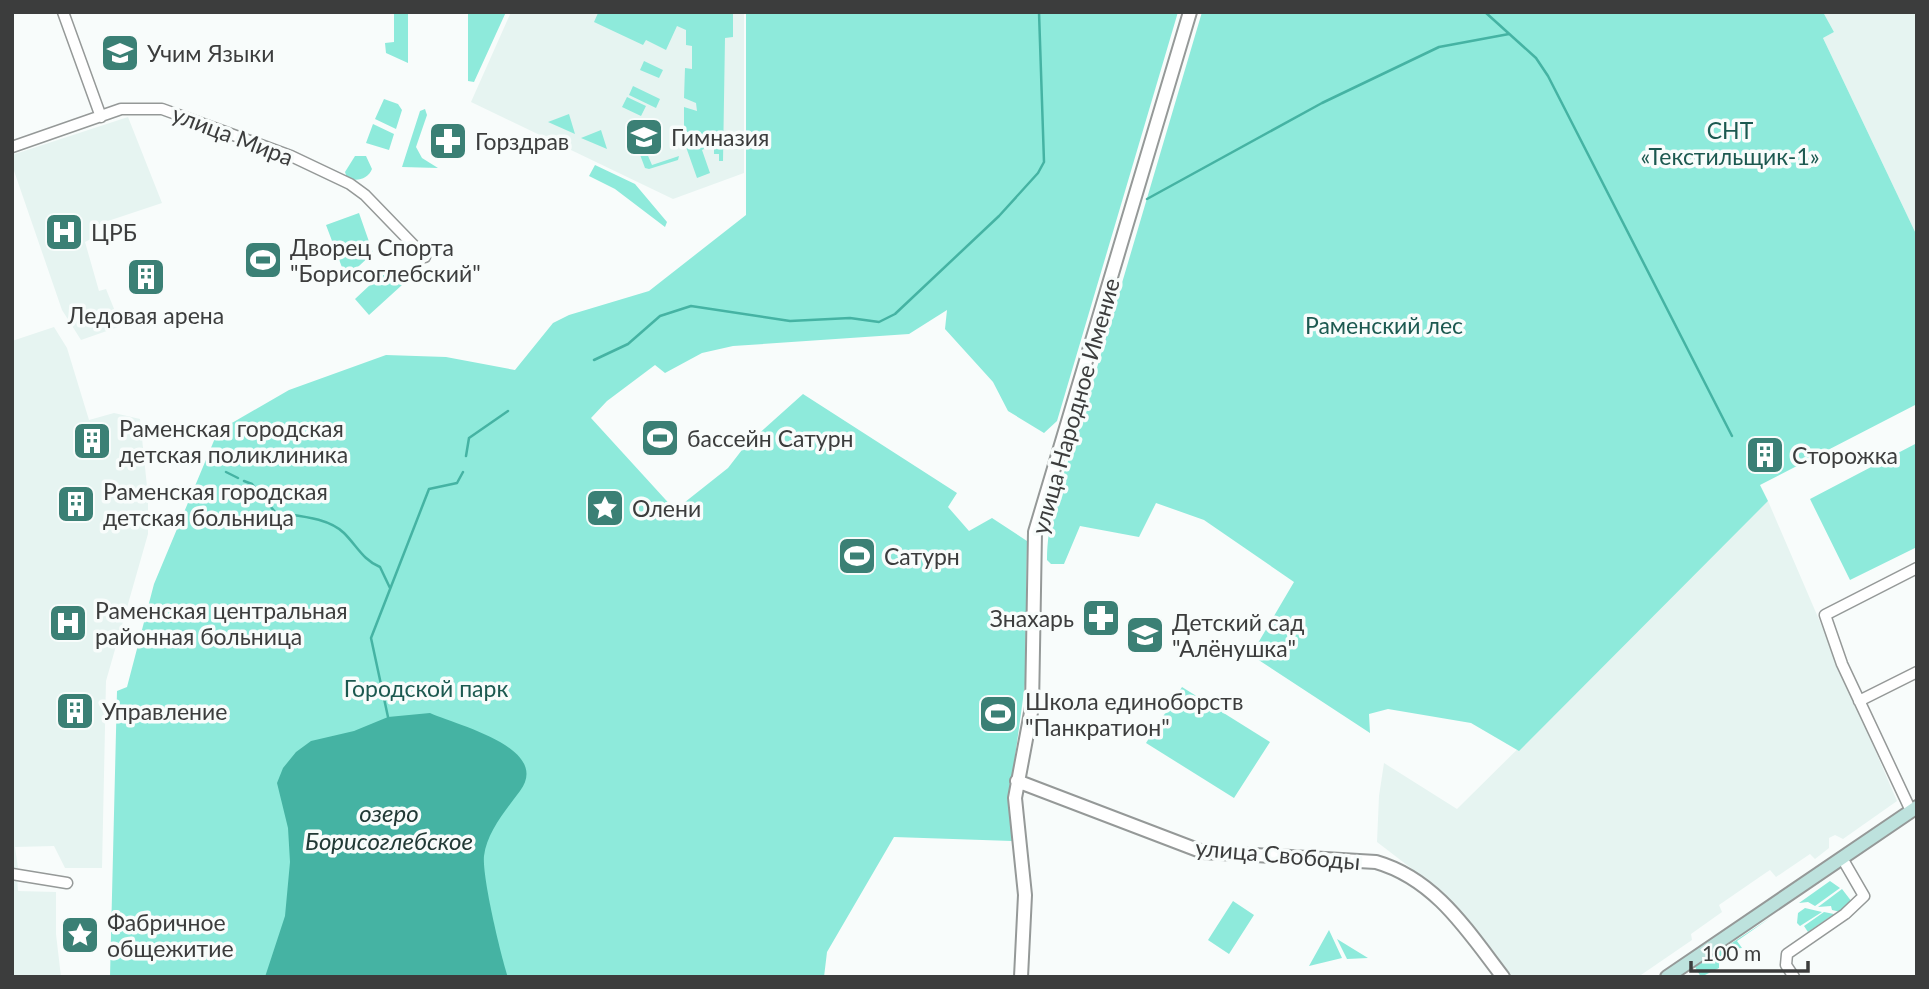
<svg xmlns="http://www.w3.org/2000/svg" width="1929" height="989" viewBox="0 0 1929 989" font-family="Lato,sans-serif">
<style>
.built{fill:#e6f4f1}
.green{fill:#8eeadb}
.water{fill:#45b3a3}
.lines{fill:none;stroke-linecap:round;stroke-linejoin:round}
.stream{stroke:#45b3a3;stroke-width:2.5}
.minor-casing{stroke:#959998;stroke-width:13}
.tertiary-casing{stroke:#959998;stroke-width:16}
.secondary-casing{stroke:#959998;stroke-width:16}
.minor{stroke:#fff;stroke-width:10}
.tertiary{stroke:#fff;stroke-width:12}
.secondary{stroke:#bde2dd;stroke-width:12}
.labels{text-anchor:middle;dominant-baseline:central;stroke-width:7;stroke-linejoin:round;paint-order:stroke}
.poi-label{font-size:23px;fill:#3c3d3d;stroke:#f8fcfb;text-anchor:start}
.park-label{font-size:23px;fill:#1c5950;stroke:#f8fcfb}
.street-label{font-size:23px;fill:#3c3d3d;stroke:#f8fcfb}
.water-label{font-size:24px;font-style:italic;fill:#213935;stroke:#f8fcfb}
</style>
<rect width="100%" height="100%" fill="#f8fcfb"/>
<path class="built" d="M511,12h233v161l-71,26 -202,-97z
M1823,12h94v224l-94,-198 11,-6z
M128,117l34,86 -69,23 2,11 -10,5 14,49 7,-2 15,37 -40,14 -19,-30 -50,-145v-10z
M54,327l13,21 22,72 25,-7 26,6 8,77v38l-42,147 -4,187h-37l-11,-22 -39,1 3,21 -6,1v-528z
M1768,501l129,300 -54,38 -8,-4 -6,3v10l-14,11 -5,-5 -34,23 -6,-7 -6,4 -45,31 3,7 -31,22 1,6 -54,37h-128l-64,-82 -69,-53 2,-46 5,-33 73,46z
M17,877l1,14 38,1v42l5,43h-49v-99z"/>
<path class="green" d="M394,12h14v51l-22,-10 -1,-10 9,-1z
M468,12h38l-32,70 -6,-1z
M746,12h432l-121,409 -13,12 -36,-22 -15,-29 -48,-53 2,-19 -38,24 -176,12 -31,7 -37,20 -10,-8 -48,36 -16,17 84,92 53,-42 17,-22 58,-52 154,99 -9,14 21,24 23,-13 35,23 -2,143 -16,117 3,40 -118,-4 -67,115 -3,25h-714l7,-286 10,-4 27,-103 64,-153 71,-41 97,-35 60,2 69,13 38,-47 16,-8 80,-24 97,-76z
M1202,12h621l11,20 -11,6 94,198v168l-157,81 8,16 -249,250 -48,-28 -83,-14 -19,5 1,19 -119,-78 43,-73 -90,-62 -48,-17 -17,34 -59,-11 -16,38h-13l-4,-4c0,-45 17,-86 31,-128z
M598,13l135,1v23l-8,1 -2,123h-4v-7h-5v-10l-12,6 8,23 -13,5 -17,-48 4,-2v-21l13,4 -1,-8 -12,-5 1,-30 7,1v-23l-6,-1v-15l-9,-4 -11,24 -20,-10 -3,5 -49,-23z
M644,61l19,9 -4,8 -19,-8z
M633,86l27,13 -4,9 -27,-13z
M627,97l19,9 -5,10 -19,-9z
M384,99l14,5 4,6 -6,19 -21,-10z
M425,109l2,6 -11,32 6,11 16,10 -36,-1 18,-56z
M569,114l6,20 -27,-12z
M373,124l21,10 -5,16 -23,-7z
M601,130l6,19 -26,-11z
M642,142l10,23 27,-9 -1,4 -29,9 -4,-1 -9,-24z
M355,156h11l6,13c-4,10 -15,13 -25,9l-2,-6z
M595,165l40,19 32,38 -2,5 -50,-38 -26,-13z
M359,213l14,40 -27,25 -20,-53z
M387,269l15,16 -33,30 -14,-16z
M1917,443v104l-67,33 -40,-81z
M1182,687l88,55 -36,56 -88,-55z
M1830,881l10,7 -25,18 -7,-4 -9,1z
M1842,889l10,13 -7,11 -13,-3 -1,-4 -13,1z
M1233,901l21,14 -25,39 -21,-14z
M1805,908l17,4 -22,14 -3,-3 1,-10z
M1824,912l10,2 -26,18 -4,-6z
M1770,918l-33,23 5,7 -10,1 -13,8v11l-18,9 -6,-10z
M1329,930l13,28 -33,8z
M1337,939l31,19 -21,1z"/>
<path class="water" d="M430,713c27,12 122,35 90,78 -14,19 -33,41 -36,65 -2,21 17,100 24,121h-243l20,-61 5,-54 -2,-34 -11,-45 6,-15 13,-16 15,-11 43,-10 34,-14z"/>
<g class="lines">
<path class="stream" d="M1485,12l51,46 12,18 184,360
M1147,199l175,-96 117,-56 70,-13
M594,360l34,-16 32,-28 31,-10 99,15 60,-3 29,4 16,-8 104,-98 39,-43 6,-11 -5,-150
M466,456l3,-18 39,-27
M226,472l12,6
M244,481l8,3 23,28c22,4 52,5 69,21 13,13 19,27 36,34l10,21
M388,717l-17,-79 58,-149 28,-6 6,-11"/>
<defs>
<path id="minor" d="M63,12l38,105
M12,147l109,-38h41l129,47 59,28 15,11 60,62
M1859,701l58,-29
M1911,811l-69,-147 -17,-49 92,-47
M12,874l55,9
M1794,977l-8,-12 1,-11 58,-40 19,-18 -22,-38"/>
<path id="tertiary" d="M1017,781l186,71 173,10c59,17 91,68 127,115
M1021,977l4,-82 -10,-97 17,-91 3,-175 155,-520"/>
<path id="secondary" d="M1667,977l250,-170"/>
</defs>
<use href="#minor" class="minor-casing"/>
<use href="#tertiary" class="tertiary-casing"/>
<use href="#secondary" class="secondary-casing"/>
<use href="#minor" class="minor"/>
<use href="#tertiary" class="tertiary"/>
<use href="#secondary" class="secondary"/>
</g>
<defs>
<symbol id="university-square" viewBox="-11 -11 22 22"><rect x="-9" y="-9" width="18" height="18" rx="4" fill="#3b8075" stroke="#f8fcfb"/><path d="M0-5L7-2L0 1L-7-2ZM-4 1L0 2.5L4 1V4Q0 6-4 4Z" fill="#fff"/></symbol>
<symbol id="school-square" viewBox="-11 -11 22 22"><rect x="-9" y="-9" width="18" height="18" rx="4" fill="#3b8075" stroke="#f8fcfb"/><path d="M0-5L7-2L0 1L-7-2ZM-4 1L0 2.5L4 1V4Q0 6-4 4Z" fill="#fff"/></symbol>
<symbol id="pharmacy-square" viewBox="-11 -11 22 22"><rect x="-9" y="-9" width="18" height="18" rx="4" fill="#3b8075" stroke="#f8fcfb"/><path d="M-2-6h4v4h4v4h-4v4h-4v-4h-4v-4h4Z" fill="#fff"/></symbol>
<symbol id="hospital-square" viewBox="-11 -11 22 22"><rect x="-9" y="-9" width="18" height="18" rx="4" fill="#3b8075" stroke="#f8fcfb"/><path d="M-5-5h3v3.5h4V-5h3V5h-3V1.5h-4V5h-3Z" fill="#fff"/></symbol>
<symbol id="stadium-square" viewBox="-11 -11 22 22"><rect x="-9" y="-9" width="18" height="18" rx="4" fill="#3b8075" stroke="#f8fcfb"/><path d="M0-5a6.5 5 0 1 0 0 10a6.5 5 0 1 0 0-10ZM-3.5-1.8h7v3.6h-7Z" fill="#fff"/></symbol>
<symbol id="building-square" viewBox="-11 -11 22 22"><rect x="-9" y="-9" width="18" height="18" rx="4" fill="#3b8075" stroke="#f8fcfb"/><path d="M-4-6H4V6H1V3H-1V6H-4ZM-2.5-4.3h1.7v1.8h-1.7ZM.8-4.3h1.7v1.8H.8ZM-2.5-1h1.7V.8h-1.7ZM.8-1h1.7V.8H.8Z" fill="#fff"/></symbol>
<symbol id="sight-square" viewBox="-11 -11 22 22"><rect x="-9" y="-9" width="18" height="18" rx="4" fill="#3b8075" stroke="#f8fcfb"/><path d="M0-6L1.8-2.2L6-1.7L2.9 1.2L3.7 5.4L0 3.3L-3.7 5.4L-2.9 1.2L-6-1.7L-1.8-2.2Z" fill="#fff"/></symbol>
</defs>
<g fill-rule="evenodd">
<use href="#university-square" x="98" y="31" width="44" height="44"/>
<use href="#school-square" x="622" y="115" width="44" height="44"/>
<use href="#pharmacy-square" x="426" y="119" width="44" height="44"/>
<use href="#hospital-square" x="42" y="210" width="44" height="44"/>
<use href="#stadium-square" x="241" y="238" width="44" height="44"/>
<use href="#building-square" x="124" y="255" width="44" height="44"/>
<use href="#stadium-square" x="638" y="416" width="44" height="44"/>
<use href="#building-square" x="70" y="419" width="44" height="44"/>
<use href="#building-square" x="1743" y="433" width="44" height="44"/>
<use href="#building-square" x="54" y="482" width="44" height="44"/>
<use href="#sight-square" x="583" y="486" width="44" height="44"/>
<use href="#stadium-square" x="835" y="534" width="44" height="44"/>
<use href="#pharmacy-square" x="1079" y="596" width="44" height="44"/>
<use href="#hospital-square" x="46" y="601" width="44" height="44"/>
<use href="#school-square" x="1123" y="613" width="44" height="44"/>
<use href="#building-square" x="53" y="689" width="44" height="44"/>
<use href="#stadium-square" x="976" y="692" width="44" height="44"/>
<use href="#sight-square" x="58" y="913" width="44" height="44"/>
</g>
<g class="labels">
<g class="poi-label">
<text x="147" y="53">Учим Языки</text>
<text x="671" y="137">Гимназия</text>
<text x="475" y="141">Горздрав</text>
<text x="91" y="232">ЦРБ</text>
<text x="290" y="247">Дворец Спорта<tspan x="290" dy="26">"Борисоглебский"</tspan></text>
<text x="146" y="315" text-anchor="middle">Ледовая арена</text>
<text x="119" y="428">Раменская городская<tspan x="119" dy="26">детская поликлиника</tspan></text>
<text x="687" y="438">бассейн Сатурн</text>
<text x="1792" y="455">Сторожка</text>
<text x="103" y="491">Раменская городская<tspan x="103" dy="26">детская больница</tspan></text>
<text x="632" y="508">Олени</text>
<text x="884" y="556">Сатурн</text>
<text x="95" y="610">Раменская центральная<tspan x="95" dy="26">районная больница</tspan></text>
<text x="1074" y="618" text-anchor="end">Знахарь</text>
<text x="1172" y="622">Детский сад<tspan x="1172" dy="26">"Алёнушка"</tspan></text>
<text x="1025" y="701">Школа единоборств<tspan x="1025" dy="26">"Панкратион"</tspan></text>
<text x="102" y="711">Управление</text>
<text x="107" y="922">Фабричное<tspan x="107" dy="26">общежитие</tspan></text>
</g>
<g class="park-label">
<text x="1730" y="130">СНТ<tspan x="1730" dy="26">«Текстильщик-1»</tspan></text>
<text x="1384" y="325">Раменский лес</text>
<text x="426" y="688">Городской парк</text>
</g>
<g class="street-label">
<text transform="translate(233 135) rotate(21)">улица Мира</text>
<text transform="translate(1075 406) rotate(-74)">улица Народное Имение</text>
<text transform="translate(1278 854) rotate(5)">улица Свободы</text>
</g>
<g class="water-label">
<text x="389" y="812">озеро<tspan x="389" dy="28">Борисоглебское</tspan></text>
</g>
</g>
<rect width="1929" height="989" fill="none" stroke="#3c3d3d" stroke-width="28"/>
<path d="M1691 961v10h117v-10" fill="none" stroke="#3c3d3d" stroke-width="3.5"/>
<text x="1702" y="961" font-size="21" fill="#3c3d3d" stroke="#f8fcfb" stroke-width="5" paint-order="stroke">100 m</text>
</svg>
